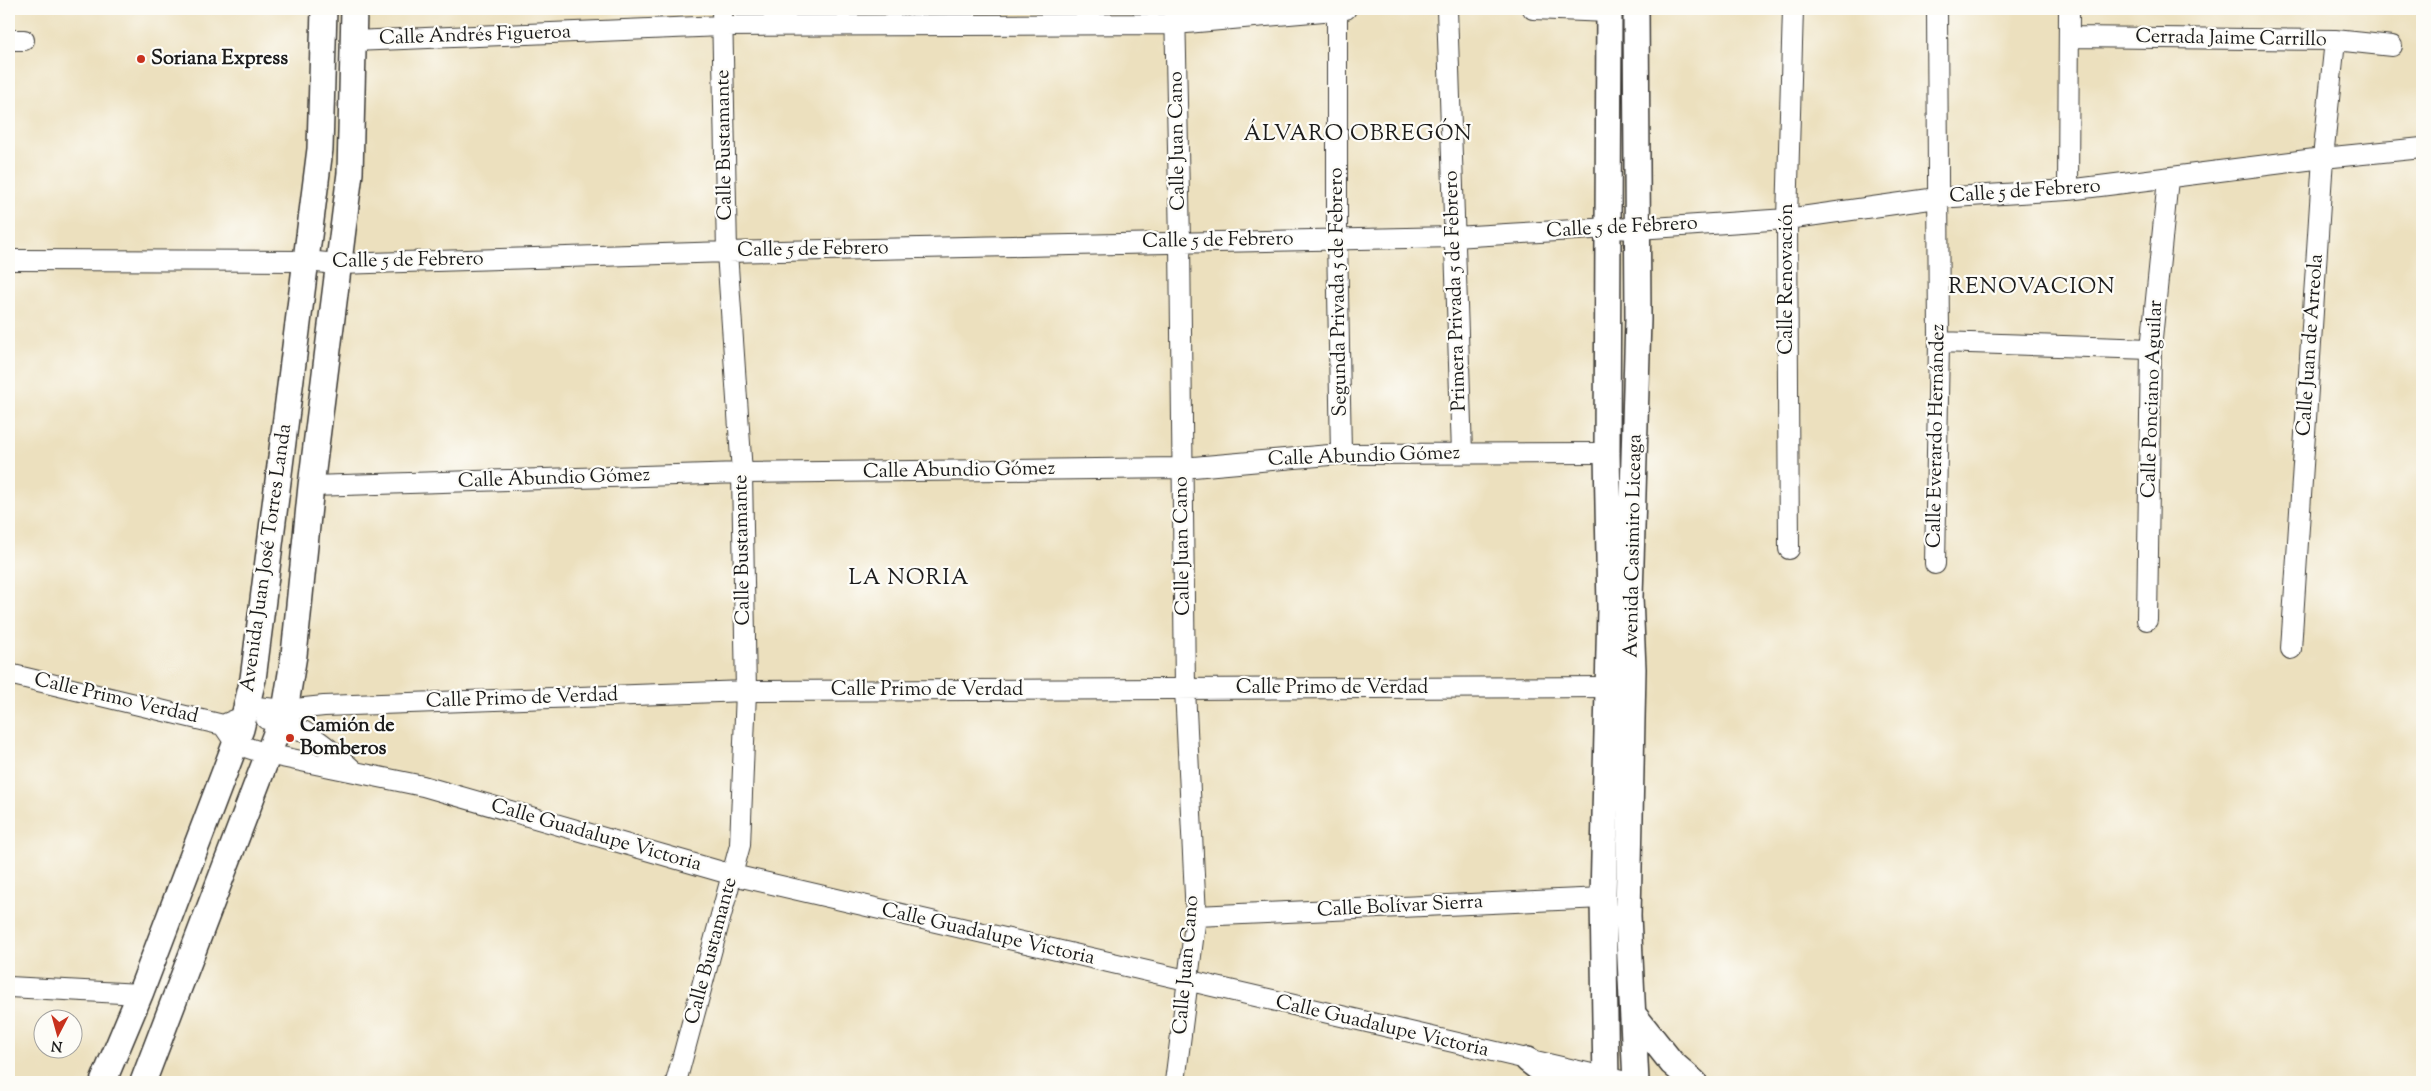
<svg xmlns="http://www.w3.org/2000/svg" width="2431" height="1091" viewBox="0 0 2431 1091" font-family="'Sorts Mill Goudy',serif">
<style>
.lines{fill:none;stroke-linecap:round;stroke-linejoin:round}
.minor-casing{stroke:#3b3934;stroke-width:22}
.major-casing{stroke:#3b3934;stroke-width:28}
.minor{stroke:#fff;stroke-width:20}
.major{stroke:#fff;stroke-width:25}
.poi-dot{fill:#c8321e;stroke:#fdfcf7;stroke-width:2}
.labels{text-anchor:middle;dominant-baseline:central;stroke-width:4.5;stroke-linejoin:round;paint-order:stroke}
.street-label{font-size:20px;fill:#1c1c1c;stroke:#fdfcf7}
.poi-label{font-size:20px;font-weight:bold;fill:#1c1c1c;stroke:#fdfcf7;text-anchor:start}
.quarter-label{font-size:22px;letter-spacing:1px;fill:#1c1c1c;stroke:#fdfcf7}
</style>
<rect width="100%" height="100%" fill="#fdfcf7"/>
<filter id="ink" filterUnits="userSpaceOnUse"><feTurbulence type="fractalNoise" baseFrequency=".02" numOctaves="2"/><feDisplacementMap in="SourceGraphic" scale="10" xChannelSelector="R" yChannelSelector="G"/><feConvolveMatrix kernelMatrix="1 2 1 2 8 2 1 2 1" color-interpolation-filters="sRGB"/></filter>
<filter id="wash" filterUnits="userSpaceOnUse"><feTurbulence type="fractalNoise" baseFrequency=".0096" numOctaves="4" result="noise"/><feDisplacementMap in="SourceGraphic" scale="20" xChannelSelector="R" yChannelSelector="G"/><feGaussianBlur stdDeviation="1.12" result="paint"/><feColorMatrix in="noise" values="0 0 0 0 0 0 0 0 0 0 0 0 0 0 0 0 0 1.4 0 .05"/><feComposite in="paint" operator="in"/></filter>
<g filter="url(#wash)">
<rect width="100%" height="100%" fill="#ece0be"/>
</g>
<g filter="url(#ink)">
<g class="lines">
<defs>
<path id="minor" d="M1175,9l5,233 5,447 11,227 -21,166
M1337,9v229l4,216
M1447,9l15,444
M1533,9l76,3
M2070,37l265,3 57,6
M9,40h15
M353,41l369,-15 453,-2 171,-15
M2068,190l1,-181
M9,260l296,1 34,3 388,-12 727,-15 156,-9 28,1 149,-10 150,-21 131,-8 255,-32 99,-10
M1939,342l212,7
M311,486l431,-13 440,-5 159,-14 266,-1
M1789,549l-2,-330 6,-210
M1935,564l4,-222 -2,-333
M2147,620l4,-271 17,-170
M2291,649l32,-491 12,-118
M9,674l214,51 12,-5
M247,706l38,4 39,-4 422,-15 862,-4
M266,719c36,4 63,29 88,52
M223,725l13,19 31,10 156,32 310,89 893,207
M1196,916l407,-18
M9,987l131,7
M676,1082l64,-237 6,-154 -4,-218 -15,-221 -5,-243"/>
<path id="major" d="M1636,9l2,310 -8,278 3,72 -5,247 8,166
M1633,1014l39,49 22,19
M1528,1060l29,22
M103,1082l37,-88 101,-265 12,-50 67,-530 4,-140
M143,1082l142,-372 9,-55 17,-169 39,-313 4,-164
M1606,1082l-3,-184 7,-290 -3,-155 2,-444"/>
</defs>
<use href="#minor" class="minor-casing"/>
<use href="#major" class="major-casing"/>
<use href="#minor" class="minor"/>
<use href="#major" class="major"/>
</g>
</g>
<g class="poi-dot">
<circle cx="141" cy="59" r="5"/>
<circle cx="290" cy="738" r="5"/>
</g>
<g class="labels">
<g class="street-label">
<text transform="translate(475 36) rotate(-2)">Calle Andrés Figueroa</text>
<text transform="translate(2231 39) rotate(1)">Cerrada Jaime Carrillo</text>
<text transform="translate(1178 141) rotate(-91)">Calle Juan Cano</text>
<text transform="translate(725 145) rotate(-91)">Calle Bustamante</text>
<text transform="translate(2025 192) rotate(-4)">Calle 5 de Febrero</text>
<text transform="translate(1622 228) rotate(-3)">Calle 5 de Febrero</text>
<text transform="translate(1218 241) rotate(-1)">Calle 5 de Febrero</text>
<text transform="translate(813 250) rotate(-1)">Calle 5 de Febrero</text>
<text transform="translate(408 261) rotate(-1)">Calle 5 de Febrero</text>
<text transform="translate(1787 279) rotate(-90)">Calle Renovación</text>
<text transform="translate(1456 291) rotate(-92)">Primera Privada 5 de Febrero</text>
<text transform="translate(1339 292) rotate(-91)">Segunda Privada 5 de Febrero</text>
<text transform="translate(2311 345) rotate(-86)">Calle Juan de Arreola</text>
<text transform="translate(2153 399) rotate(-88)">Calle Ponciano Aguilar</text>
<text transform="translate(1937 436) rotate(-89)">Calle Everardo Hernández</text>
<text transform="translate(1364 457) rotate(-2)">Calle Abundio Gómez</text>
<text transform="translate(959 471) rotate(-1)">Calle Abundio Gómez</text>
<text transform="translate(554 479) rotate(-2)">Calle Abundio Gómez</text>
<text transform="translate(1183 546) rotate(-91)">Calle Juan Cano</text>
<text transform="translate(1634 546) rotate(-89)">Avenida Casimiro Liceaga</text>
<text transform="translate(743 550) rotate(-91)">Calle Bustamante</text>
<text transform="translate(267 558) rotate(-82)">Avenida Juan José Torres Landa</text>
<text x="1332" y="688">Calle Primo de Verdad</text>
<text x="927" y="690">Calle Primo de Verdad</text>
<text transform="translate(116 699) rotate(13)">Calle Primo Verdad</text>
<text transform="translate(522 699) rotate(-2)">Calle Primo de Verdad</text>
<text transform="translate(596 836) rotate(16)">Calle Guadalupe Victoria</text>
<text transform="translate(1400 907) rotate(-3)">Calle Bolívar Sierra</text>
<text transform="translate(988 935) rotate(13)">Calle Guadalupe Victoria</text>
<text transform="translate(712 951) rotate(-75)">Calle Bustamante</text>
<text transform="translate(1187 965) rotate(-85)">Calle Juan Cano</text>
<text transform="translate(1382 1027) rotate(13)">Calle Guadalupe Victoria</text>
</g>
<g class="poi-label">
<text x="151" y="59">Soriana Express</text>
<text x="300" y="726">Camión de<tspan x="300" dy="23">Bomberos</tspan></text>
</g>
<g class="quarter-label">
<text x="1358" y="135">ÁLVARO OBREGÓN</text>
<text x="2032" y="288">RENOVACION</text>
<text x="909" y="579">LA NORIA</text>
</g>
</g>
<rect width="2431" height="1091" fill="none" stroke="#fdfcf7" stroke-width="30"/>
<g transform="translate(58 1034) rotate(186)"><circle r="24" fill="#fdfcf7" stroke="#a3a29f"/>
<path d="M0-4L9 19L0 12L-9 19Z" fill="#c8321e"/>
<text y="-8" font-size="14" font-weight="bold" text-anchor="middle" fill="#1c1c1c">N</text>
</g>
</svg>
